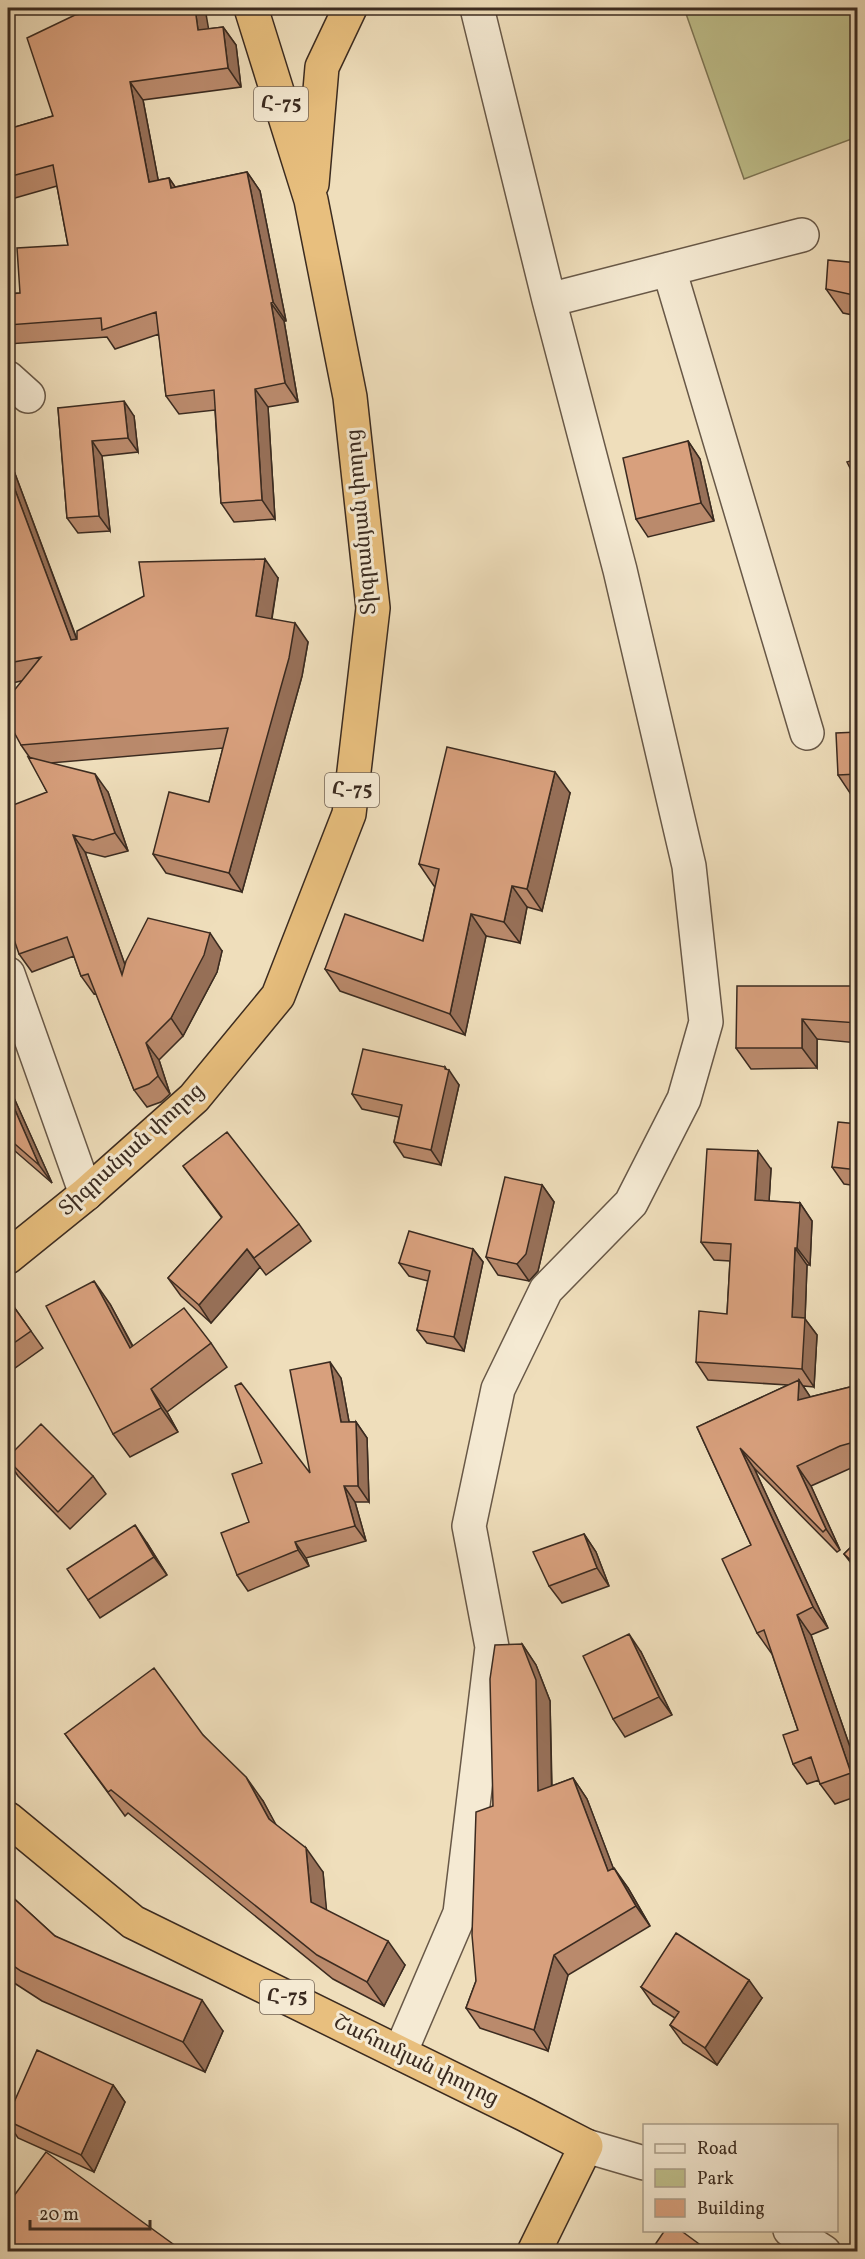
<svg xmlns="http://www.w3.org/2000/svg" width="865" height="2259" viewBox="0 0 865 2259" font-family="Vollkorn,'Noto Serif Armenian',serif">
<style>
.green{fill:#bfc08c;stroke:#7d7656;stroke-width:1.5}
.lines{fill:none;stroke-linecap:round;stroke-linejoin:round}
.street-casing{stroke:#685847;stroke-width:36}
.highway-casing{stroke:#3b2b20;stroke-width:36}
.street{stroke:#f5ead3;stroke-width:33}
.highway{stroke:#e8bf7e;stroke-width:33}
.wall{fill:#ba8a6c;stroke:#3b2b20;stroke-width:1.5}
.shaded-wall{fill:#977058;stroke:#3b2b20;stroke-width:1.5}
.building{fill:#d8a07d;stroke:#3b2b20;stroke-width:1.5}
.labels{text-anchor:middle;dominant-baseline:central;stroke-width:6;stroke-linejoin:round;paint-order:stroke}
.shield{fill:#f5ead3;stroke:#736456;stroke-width:1.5}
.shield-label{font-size:20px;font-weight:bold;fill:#3b2b20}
.street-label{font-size:21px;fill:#3b2b20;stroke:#f5ead3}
</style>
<rect width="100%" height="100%" fill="#efdebb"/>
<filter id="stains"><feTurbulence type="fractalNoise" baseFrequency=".00333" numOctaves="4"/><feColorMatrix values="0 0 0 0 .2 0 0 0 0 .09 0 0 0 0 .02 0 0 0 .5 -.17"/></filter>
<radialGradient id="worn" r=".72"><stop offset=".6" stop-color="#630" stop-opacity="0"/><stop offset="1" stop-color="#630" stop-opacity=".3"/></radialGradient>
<path class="green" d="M684,8h173v129l-113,42z"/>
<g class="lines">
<defs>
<path id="street" d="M669,269l138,464
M549,300l253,-65
M8,378l20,18
M8,974l78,220
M400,2053l60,-140 32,-266 -23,-121 29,-137 48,-99 85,-87 53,-104 22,-77 -17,-156 -69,-296 -71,-270 -72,-292
M586,2146l58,17
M790,2230l34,22"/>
<path id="highway" d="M312,184l10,-117 28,-59
M8,1257l78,-63 108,-96 84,-102 71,-182 24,-206 -23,-211 -39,-197 -60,-192
M8,1819l125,103 393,193 60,31 -52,106"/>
</defs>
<use href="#street" class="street-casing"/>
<use href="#highway" class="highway-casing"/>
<use href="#street" class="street"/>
<use href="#highway" class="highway"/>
</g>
<path class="wall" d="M223,27l13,18 5,42 -98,13 15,80 11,-2 6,9 72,-15 13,19 26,130h-2l14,81 -30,5 7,112 -41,3 -13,-19 -6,-93 -36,4 -13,-18 -7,-62 -44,15 -8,-12 -99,7v-50l12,-1 48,-48 -11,-59 -49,14v-71l45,-13 155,-87z
M858,263v53l-15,-3 -17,-24z
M58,408l76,8 4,36 -36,4 8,75 -32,2 -11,-15z
M688,441l12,18 14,62 -66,16 -12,-18z
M8,455l69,184 201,-61 -6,41 36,23 -6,34 -60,216 -76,-19 -13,-19 56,-52 14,-54 -173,15 58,29 20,59 -23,6 -20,-5 40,113 97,-14 -5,21 -34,64 -24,24 11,34 -9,8 -14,5 -13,-17 -38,-97 -2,1 -13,-18 -7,-20 -42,16 -13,-18 -8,-67 36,-95 -17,-34 -9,-13v-64l-13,3z
M858,732v63l-6,1 -14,-21z
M570,793l-28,118 -15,-4 -7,36 -34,-7 -21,99 -125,-44 -15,-22 98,-28 12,-55h-1l-15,-22z
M858,986v57l-41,-4v29l-66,1 -15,-21z
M447,1070l12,15 -18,80 -37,-8 -10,-15 5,-25 -37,-8 -10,-15z
M8,1086l2,3 42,94 -37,-32 -7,3z
M858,1124v62l-14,-2 -12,-17z
M183,1166l116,58 12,17 -45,34 -6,-8 -49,56 -30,-27 -13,-18 54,-60z
M771,1169l-2,32 31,2 12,18 -2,44h-3l-2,54 12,16 -3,52 -11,-1 7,11 48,-12v80l-47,21 29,64 -3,2 -83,-84 74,160 -17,7 47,135v26l-23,8 -15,-20 -1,-4 -12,4 -14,-20 5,-34 -26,-76 -15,-21 -6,-88 -54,-118 91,-42 -80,-5 -12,-18 31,-48 3,-53 -16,-1 -13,-18z
M542,1185l12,17 -16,69 -9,10 -31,-6 -12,-18z
M473,1249l10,13 -19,89 -37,-8 -10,-13 11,-49 -19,-5 -10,-13z
M9,1300l34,48 -35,25v-72z
M110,1304l23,42 78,-3 16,24 -60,45 11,20 -48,25 -17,-23z
M341,1378l8,44h7l11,16 2,64h-14l11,39 -60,17 3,8 -61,25 -11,-16 12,-53 61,-49z
M8,1461l85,15 13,18 -36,35 -52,-53z
M584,1534l12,18 13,34 -47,17 -13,-17z
M858,1540v32l-14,-18z
M147,1543l20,32 -67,43 -12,-18z
M522,1644l14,21 14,36 2,85 21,-8 14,21 26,69 15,20 22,38 -82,49 -20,76 -68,-23 -14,-20 10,-27 17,-175z
M641,1652l31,63 -47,22 -12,-18z
M65,1734l138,1 60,66 12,23 48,48 3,38 79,55 -21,41 -51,-27 -205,-166 -3,3z
M8,1893l47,43 168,95 -18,41 -163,-71 -34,-22z
M641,1987l121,11 -45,67 -34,-22 -13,-18 5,-7 -22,-14z
M113,2085l12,17 -31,70 -76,-34 -10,-15v-7z"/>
<path class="shaded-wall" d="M195,8h10l7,41 -14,-19z
M223,27l13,18 5,42 -13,-19z
M130,82l13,18 19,100 -13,-18z
M247,172l13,19 26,130 -13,-19z
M169,178l13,19 -11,-9z
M271,303l13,18 14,81 -13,-19z
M255,389l13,18 7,112 -13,-19z
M124,401l10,15 4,36 -10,-14z
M92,441l10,15 8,75 -11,-15z
M688,441l12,18 14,62 -13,-18z
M8,455l76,204 -13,-19 -63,-169z
M265,559l13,19 -9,57 -13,-19z
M295,623l13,19 -6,34 -60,216 -13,-19z
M555,772l15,21 -28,118 -15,-22z
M95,774l13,18 20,59 -13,-18z
M73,835l12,17 50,141 -13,-18z
M512,886l15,21 -7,36 -16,-21z
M471,914l15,22 -21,99 -15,-21z
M210,933l12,18 -5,21 -34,64 -12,-18z
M802,1019l15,20v29l-15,-20z
M146,1043l13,17 11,34 -12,-18z
M445,1067l3,5 1,-2 10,15 -18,80 -10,-15z
M8,1086l2,3 42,94 -13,-18 -31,-71z
M758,1151l13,18 -3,49 -13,-18z
M542,1185l12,17 -16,69 -9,10 -12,-17z
M800,1203l12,18 -2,44 -13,-17z
M795,1248l12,17 -2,54 12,16 -3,52 -12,-18 -10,-52z
M247,1249l13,18 -49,56 -12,-18z
M473,1249l10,13 -19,89 -10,-14z
M94,1281l16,23 36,68 -16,-24z
M330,1362l11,16 11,60 -11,-16z
M799,1380l14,21 -15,-1z
M151,1389l16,23 11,20 -17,-24z
M356,1422l11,16 2,64 -11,-16z
M740,1448l14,20 74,160 -15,-21z
M797,1466l14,20 29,64 -14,-21z
M344,1486l11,16 11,39 -11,-15z
M135,1525l12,18 20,32 -13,-18z
M584,1534l12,18 13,34 -12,-18z
M295,1542l11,16 3,8 -11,-16z
M797,1615l14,20 47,135v12l-7,-9z
M629,1634l12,18 31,63 -13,-18z
M522,1644l14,21 14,36 2,110 -14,-20z
M246,1777l17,24 23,42 -17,-24z
M573,1778l14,21 35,92 -14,-20z
M306,1848l17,24 5,54 -17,-24z
M614,1868l14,20 22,38 -14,-20z
M388,1941l17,24 -21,41 -17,-24z
M554,1955l14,20 -20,76 -14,-21z
M749,1980l13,18 -45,67 -12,-17z
M202,2000l21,31 -18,41 -22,-30z
M113,2085l12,17 -31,70 -13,-17z"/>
<path class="building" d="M115,8h80l3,22 25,-3 5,41 -98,14 19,100 20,-4 2,10 76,-16 26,130 -2,1 14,80 -30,6 7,111 -41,3 -7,-113 -48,6 -10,-84 -54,18 -1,-12 -93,7v-31l12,-1 -3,-45 51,-3 -15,-80 -45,12v-48l45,-13 -26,-78 48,-23z
M828,260l30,3v33l-32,-7z
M124,401l4,37 -36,3 7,75 -32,2 -9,-110z
M688,441l13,62 -65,16 -13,-61z
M858,459v43l-7,-7 4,-17 -8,-16z
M8,471l63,169 6,-1v-8l67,-35 -5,-34 126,-3 -9,57 39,7 -6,35 -60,215 -76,-19 16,-62 40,10 19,-74 -207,17 -13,-24v-23l33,-41 -33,6z
M858,732v42l-20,1 -2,-42z
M447,747l108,25 -28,117 -15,-3 -8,36 -33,-8 -21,100 -125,-45 20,-55 78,27 16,-72 -20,-5z
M28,757l67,17 20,59 -22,7 -20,-5 49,140 4,-14 22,-43 62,15 -6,22 -33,63 -25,25 12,33 -9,8 -15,6 -46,-116 -7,2 -14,-39 -48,17 -11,-32v-33l3,-2 -3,-13v-67l39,-15z
M737,986h121v37l-56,-4v29h-66z
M363,1049l82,18v2l4,1 -18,80 -37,-8 8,-37 -50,-11z
M8,1094l31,71 -31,-27z
M838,1122l20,2v46l-26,-3z
M227,1132l72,92 -45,34 -7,-9 -48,56 -31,-27 54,-61 -39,-51z
M707,1149l51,2 -3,49 45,3 -3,45h-2l-3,69 13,1 -3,51 -106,-7 3,-51 28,3 4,-70 -30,-2z
M505,1177l37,8 -16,69 -9,10 -31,-7z
M409,1231l64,18 -19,88 -37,-7 13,-59 -31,-8z
M94,1281l36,67 54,-40 27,35 -60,46 10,19 -48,26 -67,-128z
M9,1300l22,31 -23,16v-46z
M330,1362l11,60h15l2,64h-14l11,40 -60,16 3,8 -61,25 -16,-42 28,-11 -17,-48 30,-11 -27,-77 6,-3 69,90 -20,-103z
M799,1380l-1,20 60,-15v56l-18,5 -43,20 29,63 -3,3 -83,-84 73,159 -16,8 54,158 -31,11 -9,-27 -18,7 -10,-29 15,-5 -34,-100 -7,3 -35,-74 29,-14 -54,-118z
M41,1424l52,52 -35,36 -50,-52v-3z
M135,1525l19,32 -66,43 -21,-31z
M584,1534l13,34 -48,18 -16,-34z
M858,1540v27l-14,-13z
M629,1634l30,63 -46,22 -30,-63z
M522,1644l14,36 2,111 35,-13 35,93 6,-3 22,38 -82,49 -20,75 -68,-22 10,-27 -4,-46 4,-123 17,-6 -3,-127 5,-34z
M154,1668l49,67 43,42 23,42 37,29 5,54 77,39 -21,41 -50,-27 -206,-165 -3,2 -43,-58z
M8,1893l47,43 147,64 -19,42 -162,-71 -13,-9z
M676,1933l73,47 -44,68 -35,-23 9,-13 -38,-25z
M37,2050l76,35 -32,70 -73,-34v-5z
M46,2152l138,100h-176v-48z
M665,2230h15l30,22h-60z"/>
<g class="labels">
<g class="shield">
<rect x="254" y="87" width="54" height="34" rx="4.5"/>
<rect x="325" y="773" width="54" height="34" rx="4.5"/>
<rect x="260" y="1980" width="54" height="34" rx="4.5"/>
</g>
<g class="shield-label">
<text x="281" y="104">Հ-75</text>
<text x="352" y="790">Հ-75</text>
<text x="287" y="1997">Հ-75</text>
</g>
<g class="street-label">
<text transform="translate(362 522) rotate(-95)">Տիգրանյան փողոց</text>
<text transform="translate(132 1150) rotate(-42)">Տիգրանյան փողոց</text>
<text transform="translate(416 2061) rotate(26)">Շահումյան փողոց</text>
</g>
</g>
<rect width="865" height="2259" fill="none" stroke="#efdebb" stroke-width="30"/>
<rect x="9" y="9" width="847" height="2241" fill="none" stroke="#3b2b20" stroke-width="3"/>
<rect x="15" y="15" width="835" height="2229" fill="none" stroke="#3b2b20" stroke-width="1.5"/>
<rect x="643" y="2124" width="195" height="108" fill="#f5ead3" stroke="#ab9e8b" stroke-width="1.5"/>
<rect x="655" y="2144" width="30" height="9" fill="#f5ead3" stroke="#ab9e8b" stroke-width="1.5"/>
<text x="697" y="2154" font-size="18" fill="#3b2b20">Road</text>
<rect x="655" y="2169" width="30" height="18" fill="#bfc08c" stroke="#ab9e8b" stroke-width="1.5"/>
<text x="697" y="2184" font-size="18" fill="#3b2b20">Park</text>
<rect x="655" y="2199" width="30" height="18" fill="#d8a07d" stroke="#ab9e8b" stroke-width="1.5"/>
<text x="697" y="2214" font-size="18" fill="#3b2b20">Building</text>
<path d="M30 2220v9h120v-9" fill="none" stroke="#3b2b20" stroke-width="3"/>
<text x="39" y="2220" font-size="18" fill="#3b2b20" stroke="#f5ead3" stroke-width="4.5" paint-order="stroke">20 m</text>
<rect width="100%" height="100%" filter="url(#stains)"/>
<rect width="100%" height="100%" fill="url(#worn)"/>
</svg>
